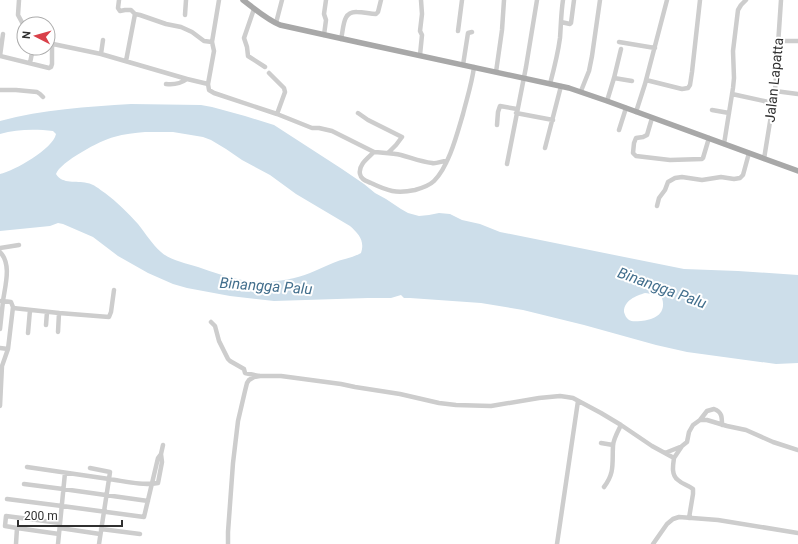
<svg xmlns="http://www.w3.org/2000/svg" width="798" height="544" viewBox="0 0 798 544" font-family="Roboto,sans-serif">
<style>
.water{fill:#cddeea;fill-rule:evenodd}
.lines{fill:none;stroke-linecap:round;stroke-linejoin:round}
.minor{stroke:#cdcdcd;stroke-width:4.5}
.major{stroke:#a8a8a8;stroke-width:5.5}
.labels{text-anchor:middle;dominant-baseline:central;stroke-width:4;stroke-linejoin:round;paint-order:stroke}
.street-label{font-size:14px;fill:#303030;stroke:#fff}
.water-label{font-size:15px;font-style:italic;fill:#436f8d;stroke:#fff}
</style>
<rect width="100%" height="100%" fill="#fff"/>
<path class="water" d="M131,104l70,1 11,2 33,9 29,9 68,44 22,15 11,9 11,6 15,10 7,4 11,3 10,-1 10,-2 11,1 12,6 18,4 20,8 184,37 54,2 60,4v88l-22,1 -89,-12 -31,-7 -72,-20 -61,-15 -42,-7 -71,-5h-6l-3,-3 -10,3h-23l-94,3 -44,-5 -43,-8 -14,-4 -25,-11 -30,-17 -25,-19 -30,-13 -5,-1 -8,3 -50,5v-57c14,-3 53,-25 56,-40l-3,-3c-17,-2 -36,-2 -53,3v-13c43,-12 87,-14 131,-17zM145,132h28l30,5 8,3 15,9 16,11 28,15 26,19 54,32c9,8 15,15 11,27 -9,5 -19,6 -28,10 -8,3 -15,7 -23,10 -20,8 -46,11 -68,7 -15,-3 -30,-8 -44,-13 -12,-4 -27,-6 -37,-15 -9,-8 -15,-18 -23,-28 -10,-11 -21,-22 -33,-31 -6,-4 -11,-9 -18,-10 -11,-3 -24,2 -31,-9 4,-12 45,-34 58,-37 10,-3 21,-4 31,-5zM645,293c6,1 12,1 17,5 5,16 -8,22 -21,23 -4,0 -9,1 -12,-1 -3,-2 -4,-5 -5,-8 0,-12 12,-16 21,-19z"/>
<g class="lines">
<path class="minor" d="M19,0l-1,15 6,11
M119,0l-1,8 2,3 5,-1h6l4,4 5,1 26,9 15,3 11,5 12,9 8,1
M219,0l-7,42 2,9 -6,33 1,6 5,3 63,21 35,14h7l13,3 42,21
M254,9l-10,29 3,9 1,9 17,11
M185,15l1,-15
M561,22l9,2 1,-1 3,-23
M276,23l6,-23
M458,31l4,-31
M324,35l2,-15 -2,-6 2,-14
M341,39c3,-11 1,-28 16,-27 7,0 13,2 19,2l2,-2 3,-12
M103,40l-2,14 86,25
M778,41h20
M619,42l36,6
M420,55l2,-20 -2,-4 2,-17 -1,-14
M0,56l49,12 2,-1 1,-3v-17l1,-3 48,10
M0,56l3,-22
M126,61l9,-47
M30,63l3,-15
M463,65l5,-32 4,-1
M496,72l6,-42 2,-30
M269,73l15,15 1,4 -8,22
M614,78l18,3
M646,80l36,9 6,-1 2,-3 2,-13 8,-72
M166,84c8,1 14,0 21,-5l21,5
M550,84c4,-15 8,-31 10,-46 1,-13 1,-25 3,-38
M0,90h16l21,2 3,2 3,3
M581,91l8,-20 3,-15 8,-56
M775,91l23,3
M732,94l41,9
M607,101l7,-23 7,-29
M712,110l17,3
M636,112l9,-28 22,-84
M358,113l10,7 34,17 -6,8 -8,8
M516,113l37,7
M652,118l-5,17 -4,2 -7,1 -2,5 -1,10 3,3 34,4 32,-1 1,-1 6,-20
M497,125l1,-13 2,-6 17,3
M619,130l7,-22
M724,144l9,-56 1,-10 -1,-27 5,-41 3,-5 5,-5
M545,148l16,-62
M764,159l11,-68 3,-46 3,-45
M447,161c-6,0 -10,3 -15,2 -11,-1 -20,-5 -31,-8 -9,-2 -18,-2 -27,-3 -6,6 -16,13 -14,22 1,6 7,7 11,9 17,8 25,11 44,7 7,-2 14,-4 19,-9 15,-15 23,-47 29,-67 4,-16 9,-31 11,-47
M507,164l19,-97 11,-67
M657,206l2,-8 6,-8 3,-8 7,-4 7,-1 20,3 19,-3 13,2 6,-1 3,-3 6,-22
M0,248l19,-3
M0,252c12,12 5,34 3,49l8,1 2,5 -5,42 -6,17 -2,40
M13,308l46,5
M211,322l4,4 4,15 9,18 2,2 14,8 1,4 14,3
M46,325l1,-13
M0,329l3,-28h-2
M58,332l1,-19 50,4 2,-5 3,-22
M28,333l2,-23
M0,348l8,1
M700,420l7,-9 7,-2c8,3 8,8 8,16
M601,443l12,2
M665,453l15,-6
M674,458l8,-12 5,-4 2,-10 4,-7 7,-5h7l20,6 19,4 27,12 25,8
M27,467l82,12 -10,65
M90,468l20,4 -1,7c15,2 33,7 49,4l4,-21 -1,-8 2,-9
M24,484l39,5 85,12
M604,487c11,-14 8,-24 9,-41 0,-6 5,-15 8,-21
M7,499l55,7v-3
M62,506l82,11 14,-59 3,-4
M17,528l-12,-2 1,-10 54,7
M60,528l40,6
M101,529l39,5
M16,544l1,-16 42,6
M58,544l7,-71
M228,544v-12l5,-69 5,-42 7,-30 2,-8 2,-3 5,-3 6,-1h21l60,8 14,3 45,7 39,9 17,2 35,1 48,-8 21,-2 7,1 6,1 28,15 20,12 31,21 22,12c-1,7 -3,17 4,22 4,4 10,5 15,9v5l-4,24
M557,544l21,-143
M653,544l14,-20 6,-5 6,-2 39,3 80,13"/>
<path class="major" d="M243,0c12,9 23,19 37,25l77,17 212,46 38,13 191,70"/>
</g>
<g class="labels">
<g class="street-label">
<text transform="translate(774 80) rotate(-84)">Jalan Lapatta</text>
</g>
<g class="water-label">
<text transform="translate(266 286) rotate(4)">Binangga Palu</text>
<text transform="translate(662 288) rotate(20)">Binangga Palu</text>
</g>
</g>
<g transform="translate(36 36) rotate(276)"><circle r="19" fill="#ffffff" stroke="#acacac"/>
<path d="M0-3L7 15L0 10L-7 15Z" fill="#d94049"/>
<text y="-6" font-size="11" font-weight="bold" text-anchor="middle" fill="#303030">N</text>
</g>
<path d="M18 520v6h104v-6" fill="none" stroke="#303030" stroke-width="2"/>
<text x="24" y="520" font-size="12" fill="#303030" stroke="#ffffff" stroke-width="3" paint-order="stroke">200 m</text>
</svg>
